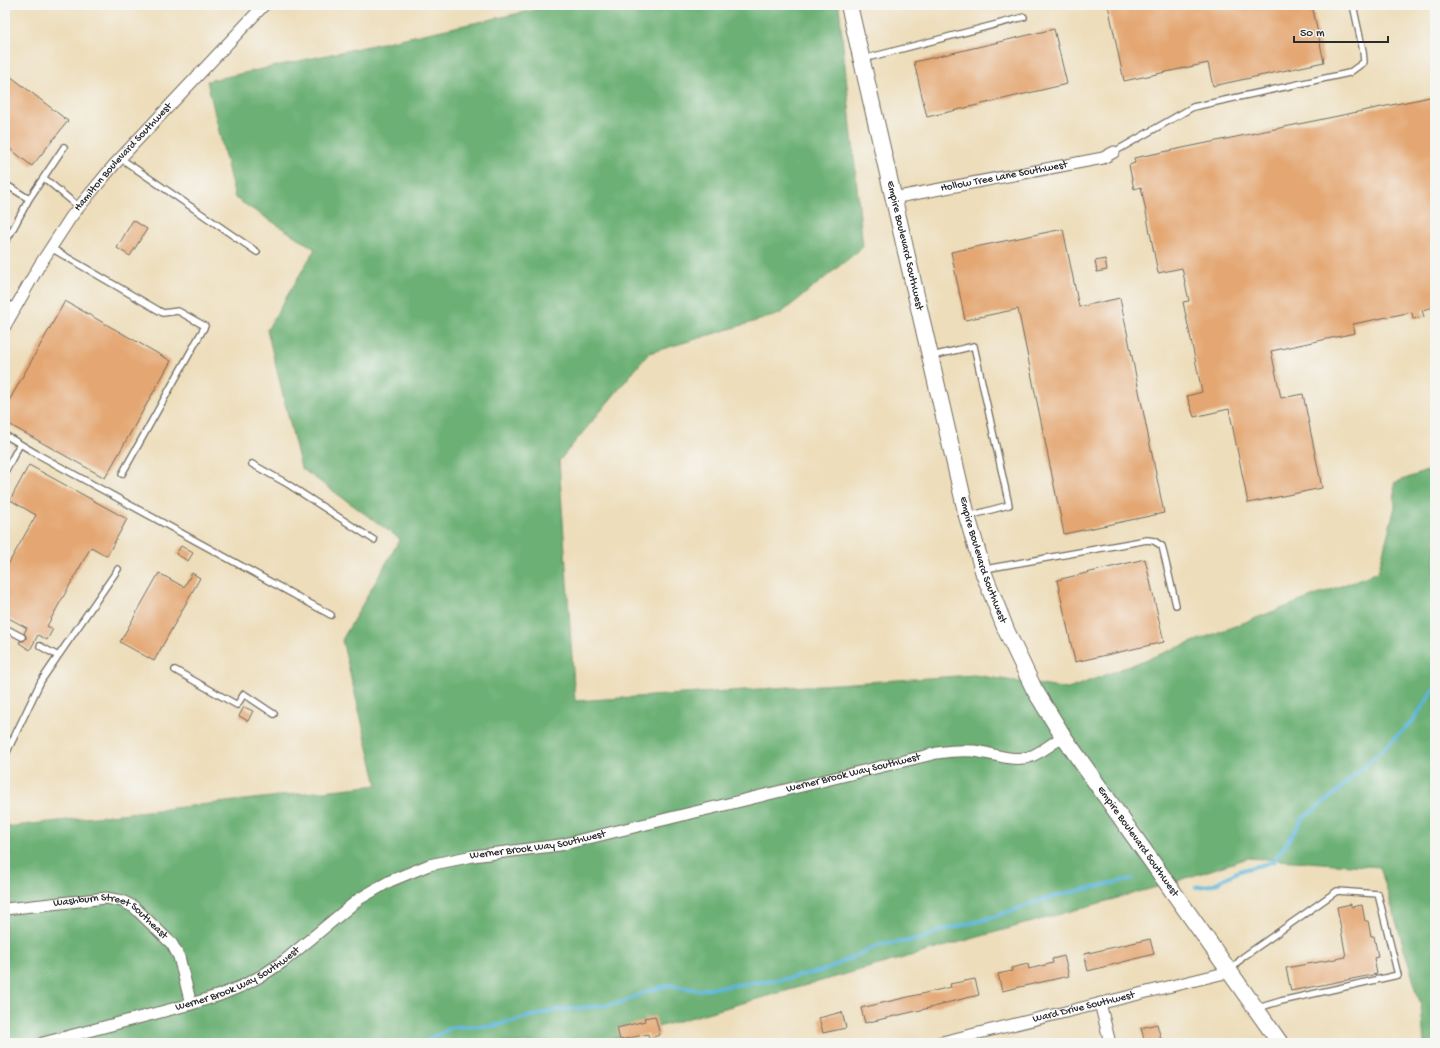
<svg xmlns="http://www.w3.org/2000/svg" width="1440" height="1048" viewBox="0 0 1440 1048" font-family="'Gochi Hand',sans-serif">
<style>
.forest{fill:#6cb075;stroke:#4c6e50}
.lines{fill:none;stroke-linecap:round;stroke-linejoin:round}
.stream{stroke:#5db6da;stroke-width:4}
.building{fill:#e4a773}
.lane-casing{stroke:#6f695d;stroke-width:8}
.street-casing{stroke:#6f695d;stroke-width:13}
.secondary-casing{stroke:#6f695d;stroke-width:18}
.lane{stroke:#fff;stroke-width:5.5}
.street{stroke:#fff;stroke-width:11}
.secondary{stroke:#fff;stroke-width:16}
.labels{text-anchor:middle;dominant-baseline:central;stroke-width:3;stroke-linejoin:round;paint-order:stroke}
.street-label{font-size:11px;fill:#2b2b2b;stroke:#f6f6f2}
</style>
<rect width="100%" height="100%" fill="#f6f6f2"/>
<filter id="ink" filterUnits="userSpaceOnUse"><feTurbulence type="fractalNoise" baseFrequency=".025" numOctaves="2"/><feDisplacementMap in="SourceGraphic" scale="8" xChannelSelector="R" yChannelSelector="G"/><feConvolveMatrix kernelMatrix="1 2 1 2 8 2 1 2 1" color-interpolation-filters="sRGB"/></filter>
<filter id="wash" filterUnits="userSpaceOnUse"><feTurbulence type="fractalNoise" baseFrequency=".012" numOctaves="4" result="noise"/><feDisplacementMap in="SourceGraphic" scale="16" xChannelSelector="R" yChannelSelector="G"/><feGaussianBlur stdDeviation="0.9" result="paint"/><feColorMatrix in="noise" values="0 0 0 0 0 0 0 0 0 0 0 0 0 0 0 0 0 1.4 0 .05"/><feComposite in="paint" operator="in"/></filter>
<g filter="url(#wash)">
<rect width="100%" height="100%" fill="#edddba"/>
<path class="forest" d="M557,5h282l24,242 -83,67 -131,39 -90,108 16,240 399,-26 94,14 310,-117 17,-65 -1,-24 41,-15v575h-11l-3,-37 -41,-139 -132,-9 -77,25 -571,160h-595v-216l372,-42 -35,-145 58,-101 -99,-71 -34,-138 48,-81 -80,-51 -28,-117z"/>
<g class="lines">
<path class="stream" d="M1196,887l16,-2 27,-14 34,-9 20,-28 10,-16 33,-25 77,-72 22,-33
M427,1043l2,-4 24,-12 39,-1 64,-16 45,-4 20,-3 24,-11 24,-7 29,5 53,-7 29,-3 45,-10 54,-25 43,-6 17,-8 48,-12 68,-23 62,-14 16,-3"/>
</g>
<g id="blocks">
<path class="building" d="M1108,5h204l12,57 -111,24 -5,-23 -84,18z
M1054,29l13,55 -140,33 -13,-55z
M5,72l63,49 -36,45 -27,-21z
M1435,96v211l-13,3 2,7 -11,2 -1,-7 -59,12 2,9 -84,18 10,47 22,-4 19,94 -74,15 -19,-94 -35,8 -7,-21 15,-4 -19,-90 6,-1 -7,-33 -24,5 -17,-86 -7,2 -5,-24 6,-2 -1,-5z
M133,220l14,9 -17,27 -13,-8z
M1063,229l16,78 41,-9 44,215 -100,21 -46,-225 -53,11 -14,-68z
M1105,259l2,11 -10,2 -2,-11z
M65,301l106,60 -66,117 -100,-56v-14z
M29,465l98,54 -20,37 -16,-9 -44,79 6,3 -6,11 -9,-5 -8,15 -11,-7 1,-2h3l3,-2v-3l-2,-3 3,-5 -22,-12v-46l31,-55 -26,-15z
M181,546l12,7 -5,8 -12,-7z
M1145,559l19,83 -89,20 -18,-82z
M159,573l25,14 8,-14 8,5 -46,83 -34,-19z
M244,707l9,4 -5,10 -9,-5z
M1351,904v3l11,-2 3,16h3l3,15h3l4,21 -4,1 3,16 -86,17 -5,-23 60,-11 -9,-50z
M1150,939l4,15 -66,17 -4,-17z
M1064,956l5,20 -67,15 -4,-17 14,-3 -1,-3 17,-4 1,5 24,-6 -1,-4z
M975,979l4,16 -37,9v1l-77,18 -4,-15 90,-21 -1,-3z
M842,1012l4,16 -23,5 -4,-15z
M655,1016l5,19 -11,3 -1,-4 -28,6 -3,-12 28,-7 -1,-3z
M1157,1024l5,19h-17l-4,-15z"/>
</g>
</g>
<g filter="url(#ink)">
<use href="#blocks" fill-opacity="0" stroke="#6f695d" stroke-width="1"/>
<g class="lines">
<defs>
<path id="lane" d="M863,59l161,-42
M1114,152l79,-45 156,-34 15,-11 -1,-11 -10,-46
M120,158l137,94
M44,178l35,29
M5,184l24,15
M8,238l21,-39 35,-52
M51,248l112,65 15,-2 27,15 -83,148
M5,302l10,6
M932,356l42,-10 35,159 -40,11
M5,435l32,19 294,161
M252,464l34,19 88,57
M5,472l15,-28
M985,569l162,-29 7,1 8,5 14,59
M5,628l17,9
M40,646l18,10
M175,670l62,35 7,-11 30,20
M5,756l36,-75 77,-112
M1231,970l12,-13 94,-66 41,3 20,81 -117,26 -23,7"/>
<g id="street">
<path id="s1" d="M893,198l210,-40 11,-6"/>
<path id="s2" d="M5,326l34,-60 32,-49 8,-10 35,-42 150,-160"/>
<path id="s3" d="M5,909l101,-11 16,3 12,6 38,37 7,13 12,47"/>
<path d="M1100,1003l10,40"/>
<path id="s4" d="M43,1043l148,-39 29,-9 22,-9 21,-11 21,-14 75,-62 31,-18 39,-16 44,-9 87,-11 377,-92c13,-2 25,-3 37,-2 18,2 37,11 55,6 12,-4 23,-13 34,-21"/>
<path id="s5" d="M938,1043l291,-71"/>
</g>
<g id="secondary">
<path id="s6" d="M849,5l118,511 17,58 22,56 28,59 29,47 217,307"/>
</g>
</defs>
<use href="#lane" class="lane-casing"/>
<use href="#street" class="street-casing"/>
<use href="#secondary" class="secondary-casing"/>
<use href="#lane" class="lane"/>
<use href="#street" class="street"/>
<use href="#secondary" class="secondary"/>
</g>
</g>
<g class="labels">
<g class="street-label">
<text stroke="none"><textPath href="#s2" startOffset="207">Hamilton Boulevard Southwest</textPath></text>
<text stroke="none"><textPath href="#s1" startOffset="113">Hollow Tree Lane Southwest</textPath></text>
<text stroke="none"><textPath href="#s6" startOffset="247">Empire Boulevard Southwest</textPath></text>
<text stroke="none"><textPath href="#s6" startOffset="571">Empire Boulevard Southwest</textPath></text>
<text stroke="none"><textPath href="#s4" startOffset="866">Werner Brook Way Southwest</textPath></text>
<text stroke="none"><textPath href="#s6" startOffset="895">Empire Boulevard Southwest</textPath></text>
<text stroke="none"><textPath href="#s4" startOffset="542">Werner Brook Way Southwest</textPath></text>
<text stroke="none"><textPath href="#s3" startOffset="112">Washburn Street Southeast</textPath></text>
<text stroke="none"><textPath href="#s4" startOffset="206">Werner Brook Way Southwest</textPath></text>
<text stroke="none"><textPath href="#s5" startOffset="150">Ward Drive Southwest</textPath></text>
</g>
</g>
<rect width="1440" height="1048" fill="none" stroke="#f6f6f2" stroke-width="20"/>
<path d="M1294 36v6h94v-6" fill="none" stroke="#2b2b2b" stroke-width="2"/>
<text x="1300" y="36" font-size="12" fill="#2b2b2b" stroke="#f6f6f2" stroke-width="3" paint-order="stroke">50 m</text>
</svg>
